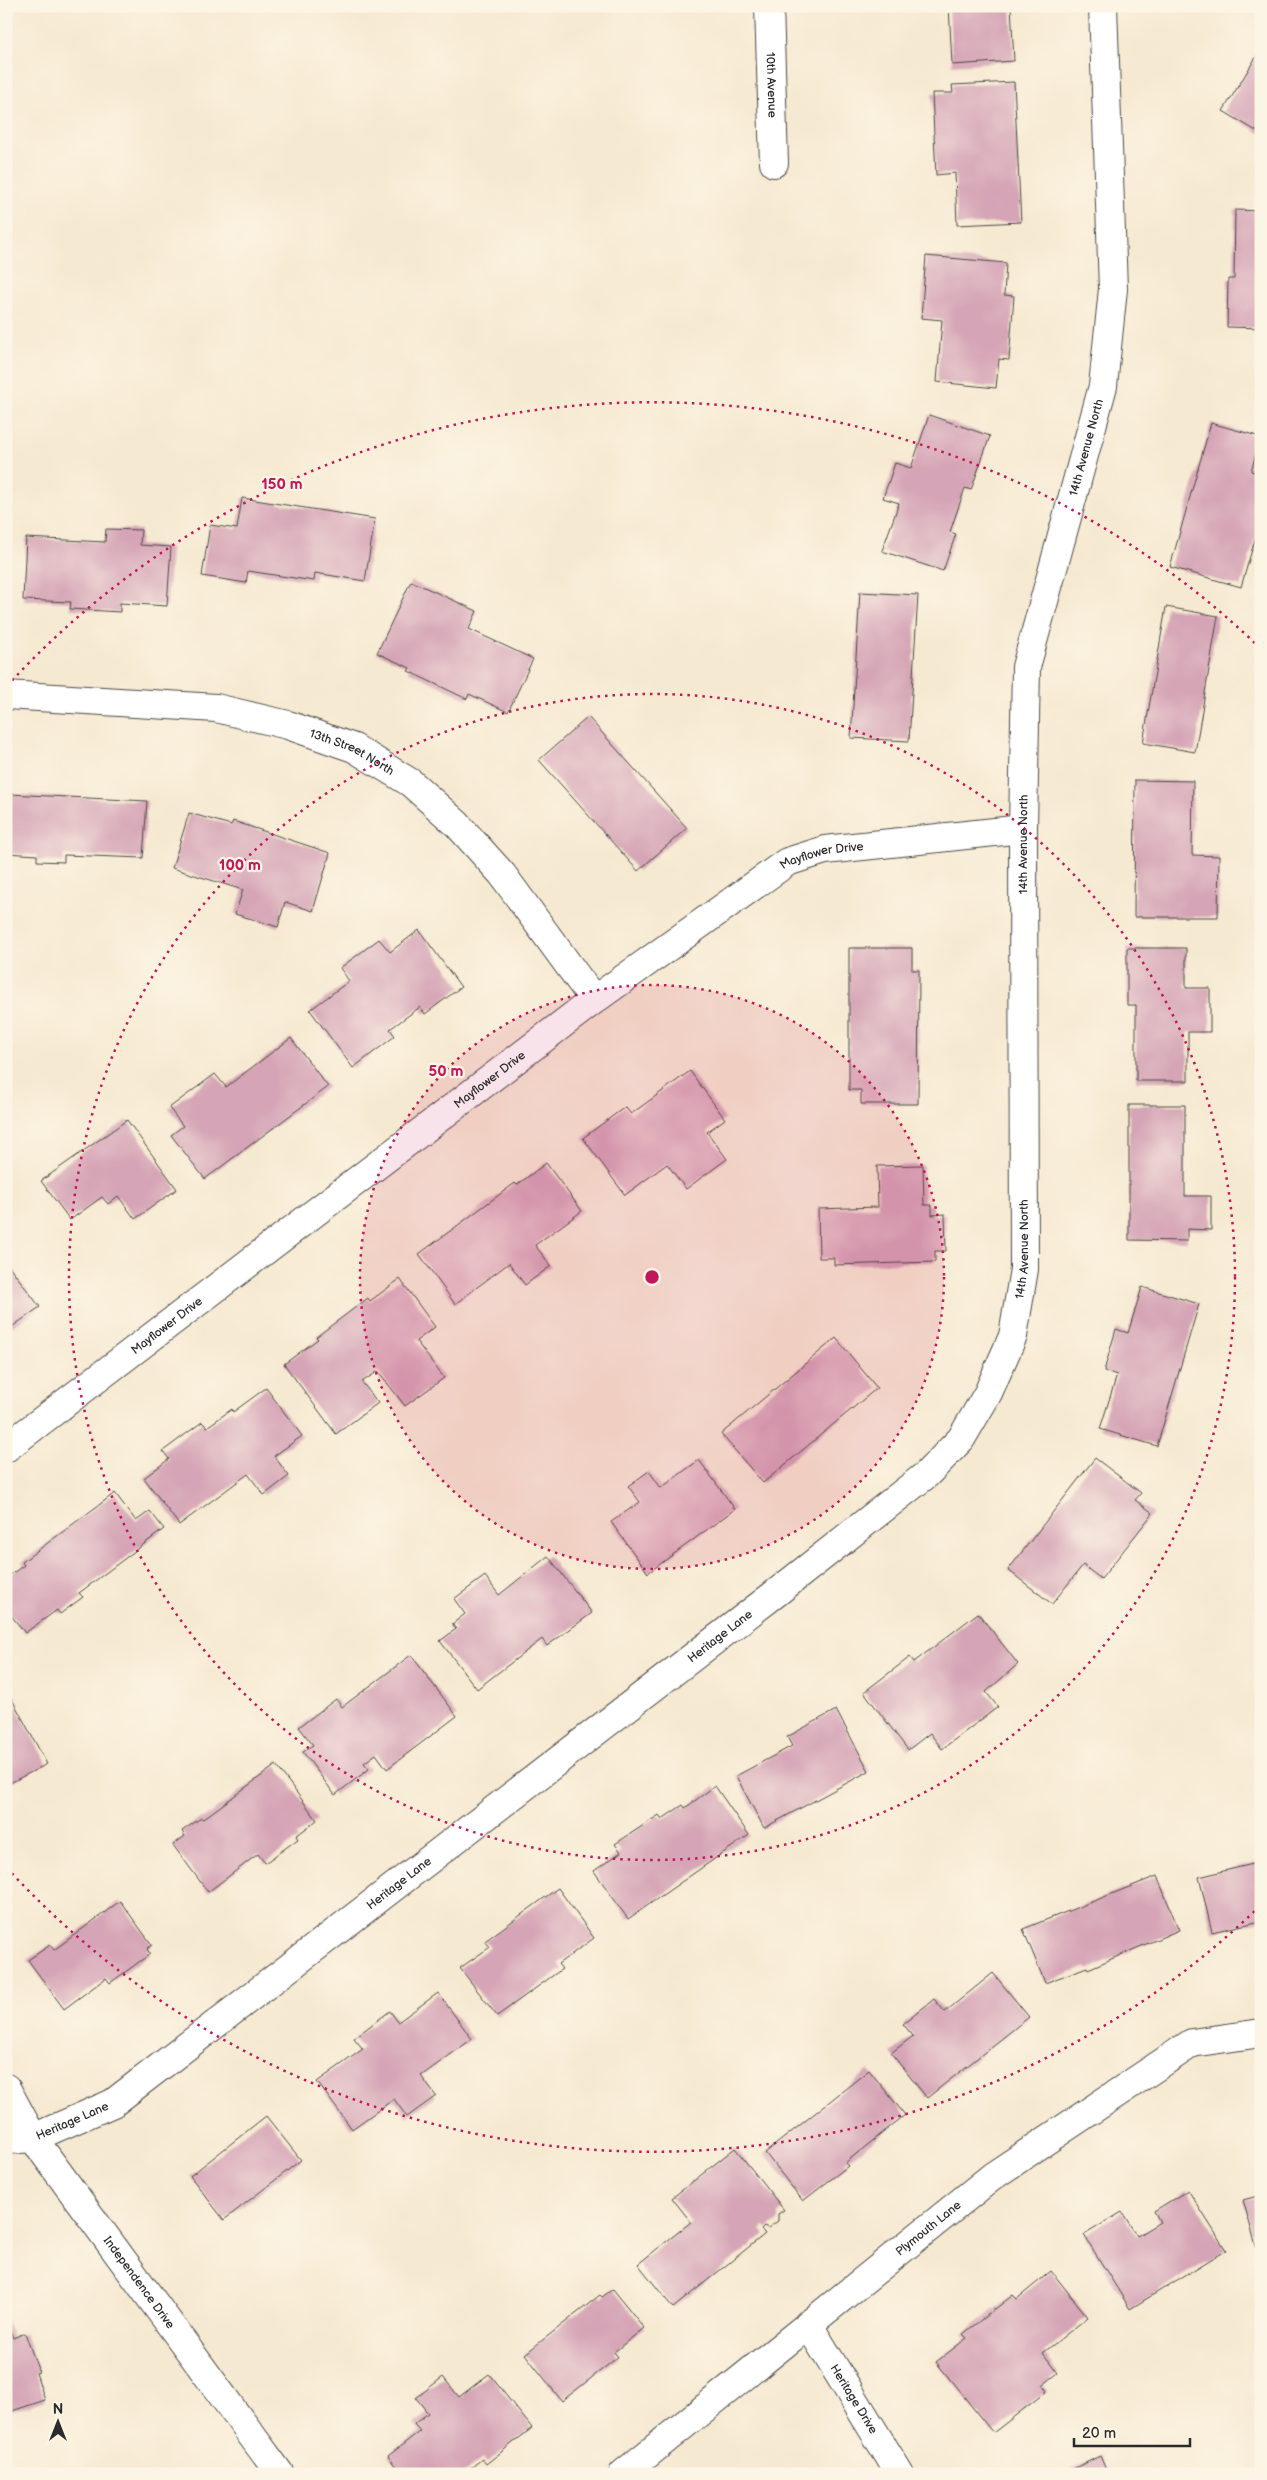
<svg xmlns="http://www.w3.org/2000/svg" width="1267" height="2480" viewBox="0 0 1267 2480" font-family="'Balsamiq Sans',sans-serif">
<style>
.building{fill:#d5a4b6}
.lines{fill:none;stroke-linecap:round;stroke-linejoin:round}
.street-casing{stroke:#494844;stroke-width:30}
.street{stroke:#fff;stroke-width:28}
.ring{fill:none;stroke:#c2185b;stroke-width:2.5;stroke-dasharray:2.5 5}
.labels{text-anchor:middle;dominant-baseline:central;stroke-width:4.5;stroke-linejoin:round;paint-order:stroke}
.street-label{font-size:12px;fill:#2b2b2b;stroke:#fcf5e5}
.centre{fill:#c2185b;stroke:#fcf5e5;stroke-width:2.5}
.ring-label{font-size:15px;text-anchor:middle;font-weight:bold;fill:#c2185b;stroke:#fcf5e5;stroke-width:4.5;stroke-linejoin:round;paint-order:stroke}
</style>
<rect width="100%" height="100%" fill="#fcf5e5"/>
<filter id="ink" filterUnits="userSpaceOnUse"><feTurbulence type="fractalNoise" baseFrequency=".02" numOctaves="2"/><feDisplacementMap in="SourceGraphic" scale="10" xChannelSelector="R" yChannelSelector="G"/><feConvolveMatrix kernelMatrix="1 2 1 2 8 2 1 2 1" color-interpolation-filters="sRGB"/></filter>
<filter id="wash" filterUnits="userSpaceOnUse"><feTurbulence type="fractalNoise" baseFrequency=".0096" numOctaves="4" result="noise"/><feDisplacementMap in="SourceGraphic" scale="20" xChannelSelector="R" yChannelSelector="G"/><feGaussianBlur stdDeviation="1.12" result="paint"/><feColorMatrix in="noise" values="0 0 0 0 0 0 0 0 0 0 0 0 0 0 0 0 0 1.4 0 .05"/><feComposite in="paint" operator="in"/></filter>
<g filter="url(#wash)">
<rect width="100%" height="100%" fill="#f6e9d1"/>
<g id="blocks">
<path class="building" d="M949,6h62l3,55 -62,4z
M1261,49v85l-38,-23z
M1014,82l7,140 -64,3 -2,-52 -19,2 -4,-82h21l-1,-8z
M1235,210l26,1v117l-34,-1 1,-48h6z
M926,256l80,7 -2,32 10,1 -5,64 -10,-1 -3,29 -59,-6 5,-62 -21,-2z
M929,415l61,21 -19,54 -6,-2 -15,44 6,2 -13,37 -61,-20 17,-48 -16,-5 12,-35 16,5z
M1211,423l50,14 -10,34 10,3v45l-20,68 -71,-20z
M242,498l133,21 -10,62 -50,-8 -1,8 -66,-10 -2,12 -44,-7 8,-51 27,4z
M106,529l35,1 -1,15 31,2 -4,59 -47,-3v9l-50,-3 1,-7 -48,-2 3,-62 79,4z
M411,581l66,30 -8,18 64,30 -25,53 -39,-18 -2,5 -59,-28 2,-3 -33,-15z
M860,592l58,3 -9,146 -58,-3z
M1166,607l52,9 -23,136 -52,-9z
M588,717l99,111 -49,43 -99,-111z
M1135,780l58,1 -1,74 27,1 -1,61h-84z
M9,794l138,7 -4,57 -79,-3v7l-27,-1v-6l-31,-2z
M189,813l42,12 2,-4 97,32 -17,58 -28,-9 -7,25 -43,-13 8,-24 -71,-22z
M419,930l42,57 -36,27 -5,-7 -30,22 5,7 -42,32 -43,-58 39,-29 -9,-13 39,-29 11,13z
M849,948h63v22h7l-1,134h-57v-14h-12z
M1127,948h59v40h24v44h-22v49h-52v-76h-9z
M291,1038l37,49 -123,92 -34,-44 12,-9 -14,-18 46,-34 11,13z
M690,1071l35,48 -18,13 20,27 -41,30 -19,-25 -42,31 -42,-57 42,-31 6,7z
M1129,1105h56v91h26v34l-24,-1v12l-58,-1z
M127,1120l50,69 -42,30 -17,-23 -10,8 -6,-7 -32,23 -29,-39z
M546,1163l36,48 -47,34 16,21 -26,19 -16,-22 -54,41 -36,-50 96,-71 2,2z
M923,1165l1,40h8v10l13,-1 1,37h-11v11l-101,3v-7h-15l-1,-49 60,-2 -1,-41z
M6,1262l34,45 -34,24z
M400,1279l35,48 -19,14 28,37 -39,28 -27,-35 -16,11 16,21 -42,31 -52,-70 34,-25 -2,-2 52,-39 2,3z
M1142,1287l57,17 -42,142 -57,-17 17,-54 -13,-4 12,-42 12,4z
M836,1338l41,50 -114,95 -42,-49z
M266,1388l36,48 -28,20 15,20 -25,19 -16,-21 -69,51 -35,-47 25,-19 -6,-8 39,-29 5,5 25,-18 1,3z
M1095,1458l46,35 -6,7 18,13 -52,66 -18,-14 -31,39 -44,-34z
M699,1460l36,49 -87,64 -37,-51 29,-20 -12,-16 21,-15 12,17z
M115,1493l21,28 14,-10 14,18 -85,64 4,4 -23,17 -3,-4 -32,23 -19,-24v-31l18,-13 -2,-3z
M548,1556l44,57 -45,33 -5,-7 -65,50 -37,-48 16,-12 -4,-5 13,-10 -11,-15 31,-23 14,19z
M978,1613l40,51 -32,28 12,15 -56,42 -12,-16 -22,17 -44,-58 46,-35 4,5z
M411,1655l46,61 -70,53 -11,-15 -12,9 5,6 -34,26 -32,-43 10,-7 -14,-18 37,-28 6,8z
M8,1692l39,72 -41,21v-92z
M836,1710l33,61 -105,57 -28,-52 56,-30 -5,-9z
M276,1765l41,55 -21,16 2,3 -33,24 -7,-9 -50,38 -35,-47 12,-9 -3,-5 19,-13 2,1z
M715,1786l34,49 -121,84 -34,-48 27,-19 -6,-8 44,-29 3,4 21,-14 2,3z
M1261,1862v59l-49,11 -13,-55z
M1157,1876l22,54 -91,39 -1,-2 -42,16 -22,-54z
M558,1888l36,50 -36,26 4,5 -65,47 -37,-48 30,-21 -5,-6z
M120,1901l32,44 -5,4 3,5 -40,29 -4,-5 -42,31 -36,-49 22,-15 4,5z
M993,1973l36,44 -102,81 -36,-45 22,-17 -10,-12 31,-25 11,13z
M438,1993l34,46 -51,37 15,20 -29,21 -13,-18 -42,30 -35,-47 46,-33 -9,-11 36,-27 8,11z
M869,2070l36,45 -60,48 3,3 -45,35 -38,-48z
M266,2116l35,44 -77,60 -34,-44z
M735,2148l49,62 -6,4v7l-10,7 -4,-2 -3,3 4,5 -92,74 -35,-44 53,-42 -19,-24z
M1188,2190l38,60 -96,59 -46,-74 38,-23 15,24 23,-14 -6,-11z
M1261,2195v65h-1l-17,-60z
M1051,2271l37,46 -45,36 15,20 -15,12 4,6 -54,42 -57,-71 31,-24 -4,-4 50,-39 4,4z
M613,2289l31,39 -30,24 4,5 -56,44 -37,-47 75,-59 2,2z
M6,2320l7,18 12,-5 14,39 -3,1 9,27 -39,13z
M489,2374l43,54 -46,36 -4,-5 -19,15h-62l-13,-18 32,-25 -6,-7 14,-11 -12,-15 27,-21 16,20z
M1100,2456l8,18h-46z"/>
</g>
</g>
<g filter="url(#ink)">
<use href="#blocks" fill-opacity="0" stroke="#494844" stroke-width="1"/>
<g class="lines">
<defs>
<g id="street">
<path id="s1" d="M769,6l5,157"/>
<path id="s2" d="M6,695l210,13 72,17 66,23 57,35 46,41 45,50 92,126"/>
<path id="s3" d="M6,1448l588,-448 193,-138 38,-12 198,-21"/>
<path id="s4" d="M6,2088l27,50 247,336"/>
<path id="s5" d="M6,2140l27,-2 80,-35 663,-510 151,-119 34,-35 27,-46 25,-57 11,-67 -1,-440 3,-162 77,-281 10,-97 -10,-283"/>
<path id="s6" d="M808,2324l92,150"/>
<path id="s7" d="M623,2474l370,-298 199,-133 69,-10"/>
</g>
</defs>
<use href="#street" class="street-casing"/>
<use href="#street" class="street"/>
</g>
</g>
<circle cx="652" cy="1277" r="292" fill="#c2185b" fill-opacity=".12"/>
<g class="ring">
<circle cx="652" cy="1277" r="292"/>
<circle cx="652" cy="1277" r="583"/>
<path d="M1260 1906A875 875 0 0 1 7 1868M7 686A875 875 0 0 1 1260 648"/>
</g>
<g class="labels">
<g class="street-label">
<text stroke="none"><textPath href="#s1" startOffset="79">10th Avenue</textPath></text>
<text stroke="none"><textPath href="#s5" startOffset="2205">14th Avenue North</textPath></text>
<text stroke="none"><textPath href="#s2" startOffset="354">13th Street North</textPath></text>
<text stroke="none"><textPath href="#s5" startOffset="1800">14th Avenue North</textPath></text>
<text stroke="none"><textPath href="#s3" startOffset="1012">Mayflower Drive</textPath></text>
<text stroke="none"><textPath href="#s3" startOffset="608">Mayflower Drive</textPath></text>
<text stroke="none"><textPath href="#s5" startOffset="1395">14th Avenue North</textPath></text>
<text stroke="none"><textPath href="#s3" startOffset="202">Mayflower Drive</textPath></text>
<text stroke="none"><textPath href="#s5" startOffset="880">Heritage Lane</textPath></text>
<text stroke="none"><textPath href="#s5" startOffset="475">Heritage Lane</textPath></text>
<text stroke="none"><textPath href="#s5" startOffset="70">Heritage Lane</textPath></text>
<text stroke="none"><textPath href="#s7" startOffset="392">Plymouth Lane</textPath></text>
<text stroke="none"><textPath href="#s4" startOffset="236">Independence Drive</textPath></text>
<text stroke="none"><textPath href="#s6" startOffset="88">Heritage Drive</textPath></text>
</g>
</g>
<circle cx="652" cy="1277" r="8" class="centre"/>
<g class="ring-label">
<text x="282" y="489">150 m</text>
<text x="240" y="870">100 m</text>
<text x="446" y="1076">50 m</text>
</g>
<rect width="1267" height="2480" fill="none" stroke="#fcf5e5" stroke-width="25"/>
<g transform="translate(58 2422)" stroke="#fcf5e5" stroke-width="4" paint-order="stroke">
<path d="M0-4L9 19L0 12L-9 19Z" fill="#2b2b2b"/>
<text y="-8" font-size="14" font-weight="bold" text-anchor="middle" fill="#2b2b2b">N</text>
</g>
<path d="M1074 2438v8h116v-8" fill="none" stroke="#2b2b2b" stroke-width="2.5"/>
<text x="1082" y="2438" font-size="15" fill="#2b2b2b" stroke="#fcf5e5" stroke-width="4" paint-order="stroke">20 m</text>
</svg>
